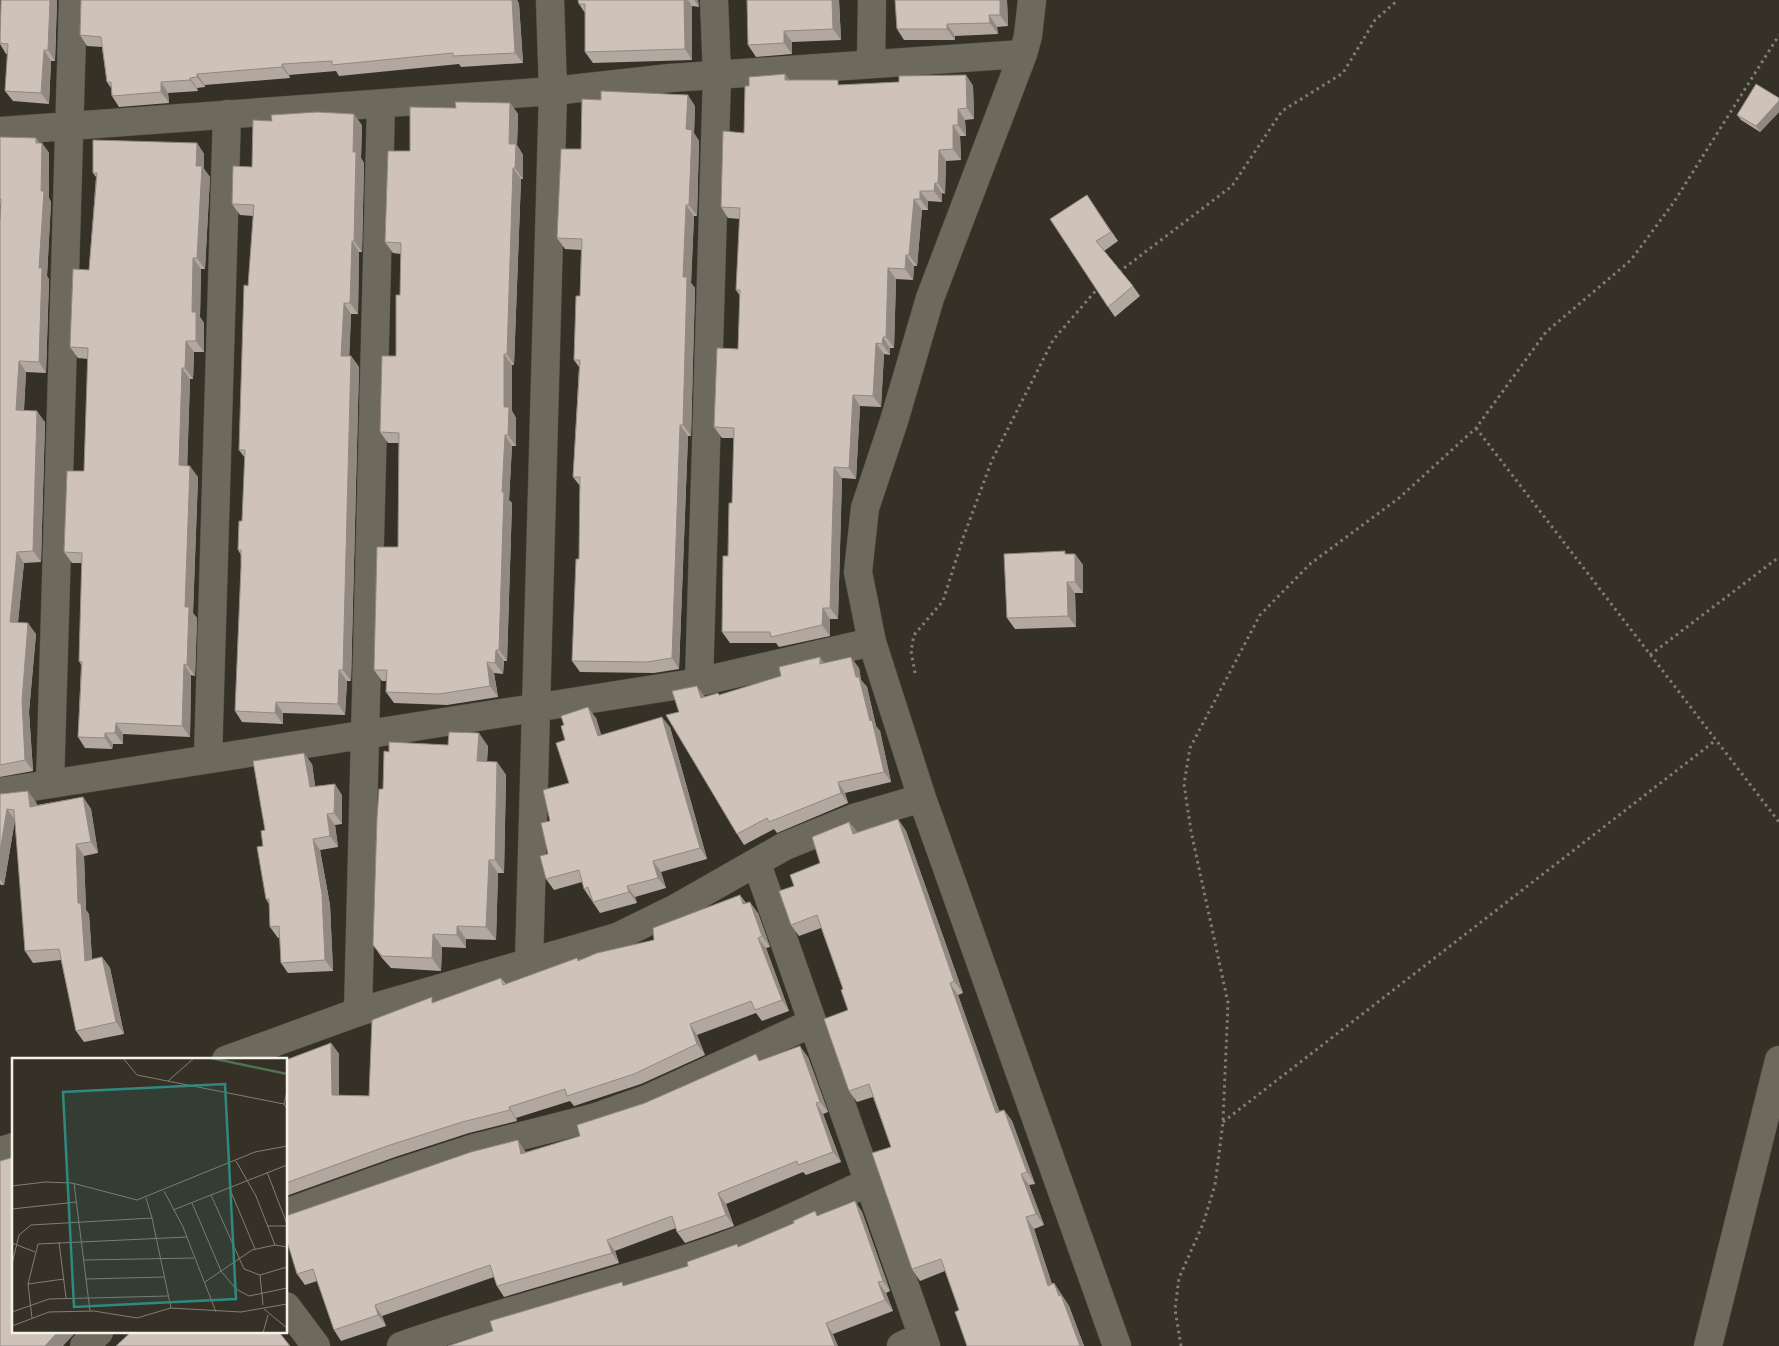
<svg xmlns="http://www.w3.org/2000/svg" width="1779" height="1346" viewBox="0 0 1779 1346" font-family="'PT Sans Narrow',sans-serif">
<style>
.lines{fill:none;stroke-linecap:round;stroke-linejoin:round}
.minor-casing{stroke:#504d43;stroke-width:29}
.path{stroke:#827e75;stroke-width:3;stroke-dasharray:2.5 4;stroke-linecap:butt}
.minor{stroke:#6e695d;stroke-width:28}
.wall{fill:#b2a89f}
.shaded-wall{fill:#918882}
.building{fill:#cfc3b9;stroke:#918882}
.inset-river{fill:none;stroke:#4f7251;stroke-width:2.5}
.inset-road{fill:none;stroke:#817e74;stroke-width:1}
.view{fill:#318881;fill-opacity:0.15;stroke:#318881;stroke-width:2.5}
.inset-edge{fill:none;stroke:#f4f1ea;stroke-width:2.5}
</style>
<rect width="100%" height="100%" fill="#353126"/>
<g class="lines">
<defs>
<path id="minor" d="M1032,0l-4,36 -5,18 -93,244 -36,123 -29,87 -7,64 14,70 50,156 195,548
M871,64l1,-64
M0,131l553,-40 117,-13 353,-24
M699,682l173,-40
M208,758l19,-644
M50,784l23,-784
M0,792l699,-110 18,-606 -3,-76
M757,864l169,482
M529,963l24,-872 -3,-91
M358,1012l23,-908
M226,1060l132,-48 259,-75 59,-29 109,-62 69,-28 68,-20
M0,1151l14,-4
M286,1213l114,-41 74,-24 122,-31 51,-18 165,-76
M286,1306l30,40
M84,1346l15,-14
M401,1346c96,-34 195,-57 291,-89 61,-19 118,-48 175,-74
M901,1346l21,-10
M1708,1346l71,-286"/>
</defs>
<use href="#minor" class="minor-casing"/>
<path class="path" d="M1119,272l113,-86 50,-75 61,-38 32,-53 23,-20
M1476,428l303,394
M1650,655l129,-98
M915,673l-4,-22 3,-16 29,-34 20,-63 29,-78 61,-120 45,-52
M1223,1122l493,-382
M1181,1346l-6,-37 4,-31 24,-54 12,-39 8,-63 5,-119 -37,-172 -7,-47 6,-36 70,-133 50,-51 89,-66 77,-70 70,-96 85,-72 43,-58 105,-167"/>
<use href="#minor" class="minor"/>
</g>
<path class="wall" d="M57,0l-2,61h-4l-2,43 -36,-3 -8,-10 3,-37h-2l-6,-10v-18z
M81,0h436l2,4 4,59 -62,4 -2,-3 -120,12 -3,-5 -47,4 1,3 -85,7v2l-8,1 1,3 -30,2 1,10 -50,4 -7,-11 -1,-8 -4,-6 -5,-35 -15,-1 -7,-11z
M578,0h120l1,7 -7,-1v54l-99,3 -8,-11v-39l-6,-9z
M839,0l2,40 -49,2v12l-36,3 -8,-12z
M1007,0l1,26 -11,1 1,7 -43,2v4h-51l-7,-11z
M785,74l4,6 52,5 58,-3 67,-7 7,11 1,33 -9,1 1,16h-6l1,24 -15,1 -1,33 -3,-1v9l-14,-1v9h-6l-5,56h-3l-1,14 -17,-1 -2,69h-4v7l-6,-1 -3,53 -21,-1 -4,73 -14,-1 -4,141h-8v17l-51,11 -3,-4h-46l-8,-11 10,-129 2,-65h-12l-8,-11 24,-78 2,-53 -4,-6 4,-71 -12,-1 -7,-11 23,-74 5,-47z
M1779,98v14l-19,20 -19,-12 -4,-5z
M510,103l8,11 -1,31 6,10v24h-2l-7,186h-2v46l4,7v28h-4l-3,54 3,3 -5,158h-3l-1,13 -9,-1 4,24 -51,8 -53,-2 -8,-11 1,-11h-5l-8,-11 24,-123 1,-104h-11l-8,-11 16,-76 4,-61 1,-41 -8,-1 -8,-11 25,-91 46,-43z
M695,106l-1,27 5,8 -2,75h-3l-3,67 4,5 -4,148h-3l-9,233 -25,4 -74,-1 -8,-11 7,-102 1,-73 -7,-9 6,-110 -5,-7 6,-64 1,-46 -16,-1 -8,-11 24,-89z
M362,125l-1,33 3,5 -2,89h-3l-1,62h-7l-2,42h2l8,11 -8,314h-4l-2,34 -62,-2v11l-41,-2 -7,-11 6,-144v-12l-3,-5 4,-29 3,-63 -6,-8 14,-234 -13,-1 -8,-11 20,-37z
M0,137l36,1 3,5h3l7,10v45l2,4 -4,74 2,3 -3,94 -20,-1 -2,39 21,11 -4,140 -17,1 -6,59 18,12 -7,78 4,59 -33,6v-554l1,-17 -1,-2z
M197,143l7,11v15l6,8 -5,92h-4l-1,48 4,6v29h-10l-1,27h-3l-3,87 11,11 -5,136 4,5 -2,58 -4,-1 -1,62 -67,-3v10h-10l-1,5 -27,-1 -7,-11 3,-72 -2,-4 3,-98h-10l-8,-11 20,-81 4,-112 -10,-1 -8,-11 19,-77 7,-93 -3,-4z
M1087,195l31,46 -14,10 29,35 7,10 -25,21 -7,-10z
M1067,554h8l8,11v28h-8l1,34 -61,2 -8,-11z
M820,657l4,6 35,5 2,12 6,7 9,39 4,5 11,51 -46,11 3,10 -71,30 -3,-4 -30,16 -7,-11 -58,-122 26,-15 15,-2 61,-19z
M596,718l5,17 69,-8 37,132 -46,13 5,16 -31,9 2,6 -37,10 -16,-24 -2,-7 -28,8 -8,-11 4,-58 19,-38 -4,-43z
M448,745l40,1 -1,16h10l9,13 -2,98h-6l-2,67 -30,-1v9l-24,-1 -1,24 -50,-3 -9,-10 -9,-13 10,-156 6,-37z
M312,764l3,22 27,9v29l-7,1 3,22 -18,3 10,55 3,66 -45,2 -7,-10 -1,-26 -2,1 -8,-11 -1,-23 -3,-5 -1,-69z
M0,794l36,8 1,3 46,-8 8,12 7,44 -14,3 2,54 3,4 3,45 10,-2 8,11 14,66 -40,8 -8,-11 -15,-71 -28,3 -8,-12 -10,-131 -11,65h-3l-1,-1z
M898,819l8,12 57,162 -5,2 41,116 5,-1 8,11 23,63 -6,1 15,40 -10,4 18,55 2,-1 15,23 15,40h-117l-8,-36 -14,-39 -25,10 -8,-12 -21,-122 -18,-50 -16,5 -8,-11 -1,-81 -5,-21 -22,-61 -22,8 -8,-11 3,-39 26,-23 29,-41 8,10z
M740,895l6,8 12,10 12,34 -4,1 23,63 -27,10 -6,-8 -59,22 8,20 -64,29 -67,22 -4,-5 -54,17 1,3 -48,12 -74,24 -109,39v-136l45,-17 8,11v41l30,1 66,-94 66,-24 5,6 72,-24 76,-20z
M808,1057l20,55 -5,2 18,48 -35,13 -3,-3 -77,32 8,22 -49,17 -8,-11 -1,-4 -61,23 4,12 -115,34 -7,-11 -3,-9 -112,39 4,10 -45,15 -7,-11 -17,-49 -12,4 -8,-11 228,-123 1,1 54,-16 65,-33 116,-43z
M855,1201l7,11 28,79 -4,2 7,18 -60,23 -340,-3 131,-45 64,-20z"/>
<path class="shaded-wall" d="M50,0h7l-2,61 -7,-11z
M511,0h6l2,4 4,59 -8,-10z
M684,0h4l4,6v54l-7,-11z
M694,0h4l1,7z
M832,0h7l2,40 -8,-11z
M1000,0h7l1,26 -8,-11z
M989,15l8,12 1,7 -8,-11z
M947,24l8,12v4l-8,-11z
M784,31l8,11v12l-8,-11z
M44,50l7,11 -2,43 -8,-11z
M282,64l7,11 1,3 -8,-11z
M197,74l8,11v2l-8,-10z
M785,74l7,11 -7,-5z
M966,75l7,11 1,33 -7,-11z
M190,78l7,10 1,3 -8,-11z
M161,82l7,11 1,10 -8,-11z
M688,95l7,11 -1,27 5,8 -2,75 -8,-11 -3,-76z
M1779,101v11l-19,20 -4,-6z
M510,103l8,11 -1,31 6,10v24l-8,-11 -6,-24z
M958,109l7,11 1,16 -8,-11z
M354,114l8,11 -1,33 3,5 -2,89 -8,-11 -1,-89z
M953,125l7,11 1,24 -8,-11z
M36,138l6,8v-3l7,10v45l2,4 -4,74 2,3 -3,94 -7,-11v-94l2,-77 -5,-48z
M197,143l7,11v15l6,8 -5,92 -8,-11 -1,-92z
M939,150l7,11 -1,33 -7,-11z
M513,168l8,11 -7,186 -7,-11z
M935,183l7,10v9l-8,-11z
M920,191l8,10v9l-8,-11z
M914,199l8,11 -5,56 -8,-11z
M686,205l8,11 -3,67 4,5 -4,148 -8,-11v-148z
M352,241l7,11 -1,62 -8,-11z
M906,255l8,11 -1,14 -8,-11z
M193,258l8,11 -1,48 4,6v29l-8,-11 -4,-29z
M888,268l8,11 -2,69 -8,-11z
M344,303l7,11 -2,53 -8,-11z
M883,337l7,11v7l-8,-11z
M186,341l8,11 -1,27 -8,-11z
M876,343l8,11 -3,53 -8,-11z
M504,354l8,11v46l4,7v28l-8,-11 -4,-28z
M351,356l8,11 -8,314 -8,-11z
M19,361l7,11 -3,49 -7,-11z
M182,368l8,11 -3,97 -8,-11z
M853,395l7,11 -4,73 -7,-11z
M37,411l8,11 -4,140 -8,-11z
M680,425l8,11 -9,233 -7,-11z
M505,435l7,11 -3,54 3,3 -5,158 -8,-11 3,-158z
M190,466l8,11 -5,136 4,5 -2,58 -8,-11 -2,-58z
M834,467l8,11 -4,141 -8,-11z
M17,552l7,11 -7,69 -7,-10z
M1075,554l8,11v28l-8,-11z
M1067,582l8,11 1,34 -8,-11z
M823,608l7,11v17l-8,-11z
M28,623l8,11 -7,78 4,59 -8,-11 -3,-59z
M496,650l8,11 -1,13 -8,-11z
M820,657l8,11 -8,-4z
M851,657l8,11 2,12 6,7 9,39 4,5 11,51 -7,-10 -28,-95z
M487,662l7,11 4,24 -8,-11z
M184,664l7,11 -1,62 -8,-11z
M339,670l8,11 -2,34 -7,-11z
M697,686l8,11 3,12 -7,-11z
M276,702l7,11v11l-8,-11z
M588,707l8,11 9,29 -7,-11z
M662,717l8,10 37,132 -7,-11z
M116,723l7,11v10l-8,-11z
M105,733l8,11 -1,5 -7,-11z
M479,733l9,13 -2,28 -9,-13z
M304,753l8,11 5,34 -7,-11z
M497,762l9,13 -2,98 -9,-13z
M838,782l7,11 3,10 -7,-10z
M335,784l7,11v29l-8,-11z
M28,791l8,11 2,16 -8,-11z
M83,797l8,12 7,44 -7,-11z
M7,809l8,11 -11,65 -4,-6v-28z
M327,814l8,11 3,22 -8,-11z
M898,819l8,12 57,162 -9,-12z
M849,822l9,11 -5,1z
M313,839l7,11 10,55 3,66 -8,-11z
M76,844l8,12 2,54 3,4 4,58 -8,-11 -7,-58z
M489,860l9,13 -2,67 -10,-13z
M653,861l8,11 5,16 -8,-10z
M627,886l8,11 2,6 -8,-11z
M740,895l7,11 -4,-2z
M750,902l8,11 12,34 -8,-11z
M457,926l9,13v9l-9,-13z
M433,934l9,13 -1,24 -9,-13z
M758,938l8,10 23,63 -7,-11z
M102,957l8,11 14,66 -8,-12z
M950,983l8,12 46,129 -8,-11z
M690,1024l7,11 8,20 -8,-11z
M331,1043l8,11v52l-7,-11z
M800,1046l8,11 20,55 -8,-10z
M816,1103l7,11 18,48 -8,-10z
M509,1107l7,11 1,3 -7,-11z
M1004,1110l8,11 23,63 -8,-12z
M518,1140l7,11 4,13 -8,-10z
M1021,1174l8,11 15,40 -8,-11z
M718,1193l8,11 8,22 -8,-11z
M855,1201l7,11 28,79 -7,-10z
M1026,1217l8,12 22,68 -8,-11z
M607,1240l8,11 4,12 -7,-10z
M878,1282l8,11 7,18 -8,-11z
M1054,1283l15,23 15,40h-4z
M375,1305l7,11 4,10 -8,-11z
M826,1323l7,11 5,12h-3z
M58,1332h18l-13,14h-18z"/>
<path class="building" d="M1,0h49l-2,50h-4l-3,43 -36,-2 3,-47 -8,-1z
M81,0h431l3,53 -62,3v-3l-121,12v-4l-50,3v3l-85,7v3l-7,1v2l-29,2v10l-49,4 -1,-14h-4l-6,-45 -21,-2z
M578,0h106l1,49 -100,3v-48h-6z
M747,0h85l1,29 -49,2v12l-36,2z
M895,0h105v15h-11l1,8 -43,1v5h-50z
M785,74v6h53v5l61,-3v-6l67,-1 1,33 -9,1v16h-5v24l-14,1 -1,33h-3l-1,8h-14v8h-6l-5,56h-3l-1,14 -17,-1 -2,69h-3l-1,7 -6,-1 -3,53 -20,-1 -4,73 -15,-1 -4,141h-7l-1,17 -51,12 -1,-5h-48l1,-76h5l1,-53h3l2,-75 -20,-1 3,-79 21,1 2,-59h-4l4,-82 -19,-1 2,-76 21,2 1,-47h4v-9z
M1756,84l23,14v3l-23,25 -19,-11z
M601,91l87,4 -2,34 6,1 -3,75h-3l-3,72h4l-4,148h-3l-8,233 -25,4 -75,-1 4,-102h3l1,-82h-7l7,-117h-6l2,-64h4l2,-57 -25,-1 4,-89h20l1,-50 19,1z
M455,102h8l47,1 -1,41h7l-1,24h-2l-6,186h-3v53h5l-1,28h-3l-3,57h2l-5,158h-3l-1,13 -8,-1 3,24 -51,8 -53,-2 1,-22h-13l3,-123h21l1,-114 -19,-1 2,-76h14v-61h4l1,-52 -16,-1 3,-91h22v-44l46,1z
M317,112l37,2 -1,38h3l-2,89h-2l-2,62h-6l-3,53h10l-8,314h-4l-1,34 -62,-2 -1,11 -40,-2 6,-144v-17h-3l1,-29h3l3,-71h-6l5,-165 4,1 6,-81 -22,-1 1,-38 19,1 1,-47 19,1 -1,-6z
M0,137l36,1v5h6l-1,48h3l-5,77h3l-3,94 -20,-1 -3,49 21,1 -4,140 -16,1 -7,70 18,1 -6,78 3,59 -25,5v-542l1,-24h-1z
M93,140l104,3 -1,23h6l-5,92h-4l-1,54h4v29h-10l-1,27h-3l-3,97 11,1 -5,141h4l-2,58 -3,-1 -2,62 -66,-3 -1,10h-10v5l-27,-1 4,-75 -3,-1 3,-108 -18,-1 3,-81h17l4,-123 -18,-1 3,-78 16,1 8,-97h-4z
M1087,195l24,37 -15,9 37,45 -25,21 -58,-88z
M1065,551v3h10v28h-8l1,34 -61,2 -3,-64z
M820,657v7l31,-7 5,20h3l11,44 2,-1 12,52 -46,10 3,11 -72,29 -2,-4 -30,16 -71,-119 13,-3 -7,-21 25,-5 4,12 17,-5 1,2 62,-19 -2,-9z
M588,707l10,29 64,-19 38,131 -47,13 5,17 -31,8 2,6 -36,10 -5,-15 -4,2 -5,-19 -33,9 -6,-23 8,-2 -7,-31 9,-2 -7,-31 26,-7 -13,-40 9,-3 -4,-14 3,-1 -3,-9z
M449,732l30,1 -2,28 20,1 -2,98h-6l-3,67 -29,-1v9l-24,-1 -1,24 -50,-2 -9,-11 4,-127 2,-29h4l1,-38 5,1v-10l59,3z
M304,753l6,34 25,-3 -1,29 -7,1 3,22 -17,3 9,55 3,66 -44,3 -2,-37 -9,1 -1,-28h-3l-9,-52 6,-1 -2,-15 4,-1 -12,-69z
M28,791l2,16 53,-10 8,45 -15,2 2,59h3l4,58 17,-4 14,65 -40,9 -17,-82 -34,2 -11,-141 -7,-1 -7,42v-57z
M898,819l56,162 -4,2 46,130 8,-3 23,62 -6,2 15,40 -10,3 22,69 6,-3 5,13 2,-1 19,51h-113l-12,-34 4,-2 -18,-51 -29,10 -40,-116 19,-6 -22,-63 -20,7 -25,-72 24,-9 -7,-20 2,-1 -26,-74 -26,10 -12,-34 15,-5 -4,-11 30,-12 -8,-26 37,-15 4,12z
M740,895l3,9 7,-2 12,34 -4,2 24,62 -27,10 -4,-9 -61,23 7,20 -63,30 -67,22 -2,-7 -56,18 1,3 -48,12 -75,24 -101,37v-123l45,-17 1,52 37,1 3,-76 60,-23v6l69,-25 2,7 74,-27 1,3 19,-8 57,-13 -1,-12z
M800,1046l20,56 -4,1 17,49 -35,13 -1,-4 -79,32 8,22 -49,17 -5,-16 -65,24 5,13 -115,33 -7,-21 -115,40 3,10 -44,15 -21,-61 -16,5 -11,-36v-22l185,-64 47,-12 3,14 59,-18 -3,-11 68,-22 111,-49 3,7z
M14,1157v175h44l-13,14h-45v-185z
M855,1201l28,80 -5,1 7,18 -59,23 9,23h-387l45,-15 -3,-10 132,-39 1,4 65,-20 -1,-4 50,-18 1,3 56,-24 -1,-2 22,-10 2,5z
M131,1332h148l11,14h-174z"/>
<g transform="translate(12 1058)">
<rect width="275" height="275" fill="#353126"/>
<path class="inset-river" d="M199,0l76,16"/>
<path class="inset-road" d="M111,0l14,17 147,29M156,23l26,-23M275,33l-3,13 3,5M224,103l20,35 19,49M255,114l20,52M62,125l16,128M0,128l33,-4 27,1 65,17 118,-48 32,-6M217,129l26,62M152,133l19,36 33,85M199,137l33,74 16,6 27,-8M134,140l6,20M180,145l29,68 15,18 13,7 38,-8M0,151l64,-7M161,152l114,-45M255,168h20M47,184l7,56M0,185l23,9M72,202l110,-2M0,206l7,-29 12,-10 121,-7 19,90M248,217l3,30M74,221l78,-2M193,224l47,-32 23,-5 12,2M16,226l36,-5M252,251l23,19M0,254l37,-13 119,-3M20,260l-4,-34 10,-40 149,-7M0,268l37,-14 45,-1 43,7 34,-10 70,4 46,-8M251,275l5,-18"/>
<path class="view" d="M213,26l11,215 -162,8 -11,-215z"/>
<rect width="275" height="275" class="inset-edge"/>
</g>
</svg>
